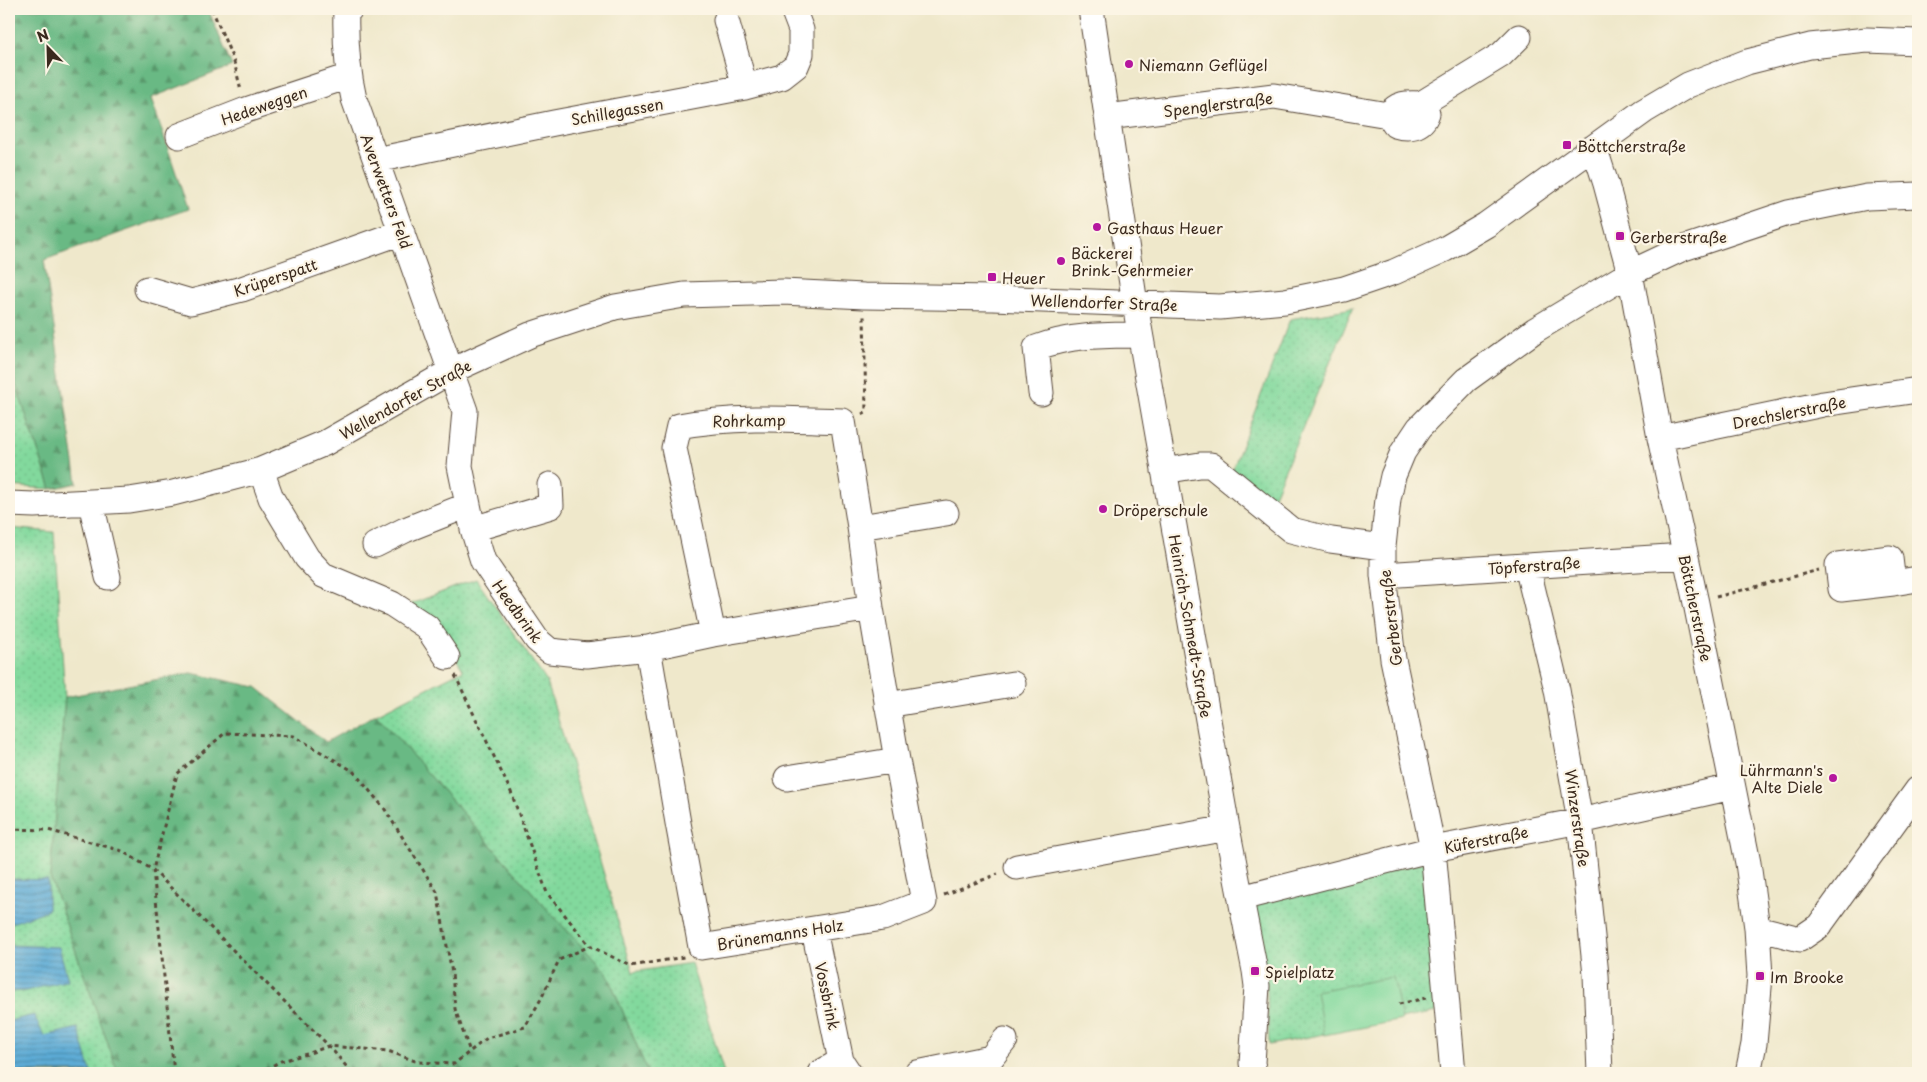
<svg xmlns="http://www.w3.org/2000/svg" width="1927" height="1082" viewBox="0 0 1927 1082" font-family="'Playpen Sans',sans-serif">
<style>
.grass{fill:url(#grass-dots);stroke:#5e825e}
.forest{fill:url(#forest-firs);stroke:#527251}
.garden{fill:#82d99d;stroke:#5e825e}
.water{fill:url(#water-rules);stroke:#4b6a7a}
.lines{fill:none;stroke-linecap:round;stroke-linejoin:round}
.minor-casing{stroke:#564638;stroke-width:27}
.path{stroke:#564638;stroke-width:3;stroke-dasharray:4 4;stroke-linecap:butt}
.minor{stroke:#fff;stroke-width:25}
.poi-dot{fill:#b5179e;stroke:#fcf5e5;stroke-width:2}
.labels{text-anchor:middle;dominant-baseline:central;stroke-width:4.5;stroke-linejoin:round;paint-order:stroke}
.poi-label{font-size:15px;fill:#3b2a1e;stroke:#fcf5e5;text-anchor:start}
.street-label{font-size:15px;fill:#3b2a1e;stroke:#fcf5e5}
</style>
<defs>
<pattern id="grass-dots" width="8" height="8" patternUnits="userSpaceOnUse" patternTransform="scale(1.25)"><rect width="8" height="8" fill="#82d99d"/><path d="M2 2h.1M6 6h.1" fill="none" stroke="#71ba87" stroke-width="1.8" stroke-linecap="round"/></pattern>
<pattern id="forest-firs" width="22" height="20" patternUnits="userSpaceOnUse" patternTransform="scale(1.25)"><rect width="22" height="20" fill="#69b984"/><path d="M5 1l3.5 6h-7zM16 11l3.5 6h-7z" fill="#58976b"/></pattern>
<pattern id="water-rules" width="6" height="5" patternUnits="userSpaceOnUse" patternTransform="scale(1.25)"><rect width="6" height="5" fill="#5baad5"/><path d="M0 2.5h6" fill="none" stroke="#4c8bac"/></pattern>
</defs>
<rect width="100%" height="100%" fill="#fcf5e5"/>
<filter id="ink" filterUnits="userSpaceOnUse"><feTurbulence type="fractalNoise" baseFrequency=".02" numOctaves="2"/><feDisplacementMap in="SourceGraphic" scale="10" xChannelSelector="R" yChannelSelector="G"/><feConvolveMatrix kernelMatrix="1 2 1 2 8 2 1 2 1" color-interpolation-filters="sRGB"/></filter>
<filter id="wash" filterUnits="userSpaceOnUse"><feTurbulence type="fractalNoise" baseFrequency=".0096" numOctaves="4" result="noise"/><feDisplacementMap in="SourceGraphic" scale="20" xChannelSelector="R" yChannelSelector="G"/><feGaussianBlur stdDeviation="1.12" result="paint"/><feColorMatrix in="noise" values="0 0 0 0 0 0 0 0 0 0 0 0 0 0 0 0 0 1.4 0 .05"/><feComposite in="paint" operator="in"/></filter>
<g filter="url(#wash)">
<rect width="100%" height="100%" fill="#efe8cb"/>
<path class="grass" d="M1353,308l-82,195 -39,-32 58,-152z
M9,311l5,68 37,110 -42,-3z
M9,528l45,4 11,165 -15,180 68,196h-109z
M476,579l71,103 86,290 58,-9 33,110h-76l-41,-100 -61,-65 -170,-194 87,-44 -22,-37 -30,-29z
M1435,859l1,153 -167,33 -2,-53 -13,-87z"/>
<path class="forest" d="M12,9h196l24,57 -81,32 37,111 -144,51 33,223 -26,6 -37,-110 -5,-68v-255z
M191,673l65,14 70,55 50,-28 170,194 61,65 41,100h-530l-68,-196 15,-180z"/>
<path class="garden" d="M1393,977l9,43 -78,15 -8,-44z"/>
<path class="water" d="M9,879l39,1v30l-39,14z
M9,945l50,2 9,33 -42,11 -17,1z
M34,1015l10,21 34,-8 13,44h-82v-51z"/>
</g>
<g filter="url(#ink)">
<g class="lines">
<defs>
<path id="minor" d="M350,9l-4,1c-1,31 1,59 8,89l111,312 -5,55 13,63 10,32 54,79 13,11 37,4 61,-7 65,-14 158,-26
M1091,9l44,295 92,524 28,143 2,15 -5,77 2,10
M726,20l19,67
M1421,104l80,-49 18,-18
M1107,117l167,-21 114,19c10,-12 18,-12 33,-11l6,9c-5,15 -19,16 -32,12l-7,-10
M179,136l67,-26 103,-34
M1590,149l8,10 8,25 24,89 30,165 36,165 52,260 9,65 3,48 -6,68 -6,29
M376,160l178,-37 191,-36 37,-10 14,-11 5,-12v-24l-8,-21
M147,289l44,13 51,-13 160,-57
M1041,393l-5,-45c33,-13 68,-13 104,-13
M1660,438l163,-34 95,-14
M261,470l10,28 36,60 16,17 69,29 35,23 20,30
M1164,471l36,-6h11l80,65 40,10 52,7
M91,503l17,74
M9,504l25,1 95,-5 44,-7 88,-23 64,-27 126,-72 79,-36 85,-28 69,-12 99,-3 81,4 129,2 227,9 65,-6 59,-12 50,-17 51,-23 41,-24 158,-114 44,-26 59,-23 63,-16 57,-6 51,2
M860,527l86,-14
M473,529l78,-23 -1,-21
M375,545l30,-15 63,-25
M1890,558l3,25 -52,6 -3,-24z
M1527,566l30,124 23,131 16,154 4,98
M1383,575l302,-19
M1893,583l25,-4
M648,648l30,175 23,124 182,-29 41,-16 -27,-142 -26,-152 -11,-81 -17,-106c-55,-2 -109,-5 -164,5l-5,22 39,186
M887,705l126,-21
M787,778l110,-18
M1017,867l210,-39
M1241,898l192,-49 147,-28 152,-34
M1757,928l43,11 19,-13 99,-137
M814,930l27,131 8,12
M820,1073l21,-12
M917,1073l74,-15 14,-18
M1453,1073l-20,-224 -40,-190 -10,-84v-28l5,-48 5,-23 10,-24 16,-24 47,-48 69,-50 95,-57 51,-24 107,-36 79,-16 51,-2"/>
</defs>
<use href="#minor" class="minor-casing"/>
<path class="path" d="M212,9l22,53 7,28
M862,414l4,-2 -2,-97
M1716,597l103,-27
M455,675l56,117 36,101 43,53 41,20 53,-9
M9,829l39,1 74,21 31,19 176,176 23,27
M944,895l54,-21
M1399,1004l27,-6
M174,1073l-21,-203 24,-96 48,-41 69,3 59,35 31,37 53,84 15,81 3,36 15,43
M259,1073l22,-12 26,-7 22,-8 59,5 30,11 36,2 33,-26 38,-11 16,-28 18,-39 31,-14"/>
<use href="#minor" class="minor"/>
</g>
</g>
<g class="poi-dot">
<circle cx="1129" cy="64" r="5"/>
<rect x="1562" y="140" width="10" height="10" rx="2.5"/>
<circle cx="1097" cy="227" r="5"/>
<rect x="1615" y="231" width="10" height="10" rx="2.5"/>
<circle cx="1061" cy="261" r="5"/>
<rect x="987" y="272" width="10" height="10" rx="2.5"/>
<circle cx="1103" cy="509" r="5"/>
<circle cx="1833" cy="778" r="5"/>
<rect x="1250" y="966" width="10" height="10" rx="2.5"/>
<rect x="1755" y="971" width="10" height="10" rx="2.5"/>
</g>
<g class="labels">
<g class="poi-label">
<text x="1139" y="64">Niemann Geflügel</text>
<text x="1577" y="145">Böttcherstraße</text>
<text x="1107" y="227">Gasthaus Heuer</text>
<text x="1630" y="236">Gerberstraße</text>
<text x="1071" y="252">Bäckerei<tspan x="1071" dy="17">Brink-Gehrmeier</tspan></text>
<text x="1002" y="277">Heuer</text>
<text x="1113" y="509">Dröperschule</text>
<text x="1823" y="769" text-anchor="end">Lührmann's<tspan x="1823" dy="17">Alte Diele</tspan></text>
<text x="1265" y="971">Spielplatz</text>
<text x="1770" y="976">Im Brooke</text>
</g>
<g class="street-label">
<text transform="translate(1218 104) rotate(-7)">Spenglerstraße</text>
<text transform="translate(264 105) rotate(-19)">Hedeweggen</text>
<text transform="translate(617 111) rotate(-10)">Schillegassen</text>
<text transform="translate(387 191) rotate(70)">Averwetters Feld</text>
<text transform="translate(275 277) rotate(-19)">Krüperspatt</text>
<text transform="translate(1104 302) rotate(2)">Wellendorfer Straße</text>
<text transform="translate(405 399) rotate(-29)">Wellendorfer Straße</text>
<text transform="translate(1789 412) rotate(-11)">Drechslerstraße</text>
<text transform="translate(749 420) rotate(-1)">Rohrkamp</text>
<text transform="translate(1534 565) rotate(-4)">Töpferstraße</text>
<text transform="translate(1696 608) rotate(78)">Böttcherstraße</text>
<text transform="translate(518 611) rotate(54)">Heedbrink</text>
<text transform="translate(1390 618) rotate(-97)">Gerberstraße</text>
<text transform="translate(1191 626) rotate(80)">Heinrich-Schmedt-Straße</text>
<text transform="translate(1578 818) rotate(82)">Winzerstraße</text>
<text transform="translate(1486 839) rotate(-11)">Küferstraße</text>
<text transform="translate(780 934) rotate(-9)">Brünemanns Holz</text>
<text transform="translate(828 996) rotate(78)">Vossbrink</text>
</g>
</g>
<rect width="1927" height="1082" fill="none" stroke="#fcf5e5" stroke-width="30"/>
<g transform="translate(48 48) rotate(337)" stroke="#fcf5e5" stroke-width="4" paint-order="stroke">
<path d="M0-4L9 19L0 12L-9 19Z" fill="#3b2a1e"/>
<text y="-8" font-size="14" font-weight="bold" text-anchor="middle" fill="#3b2a1e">N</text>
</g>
</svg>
